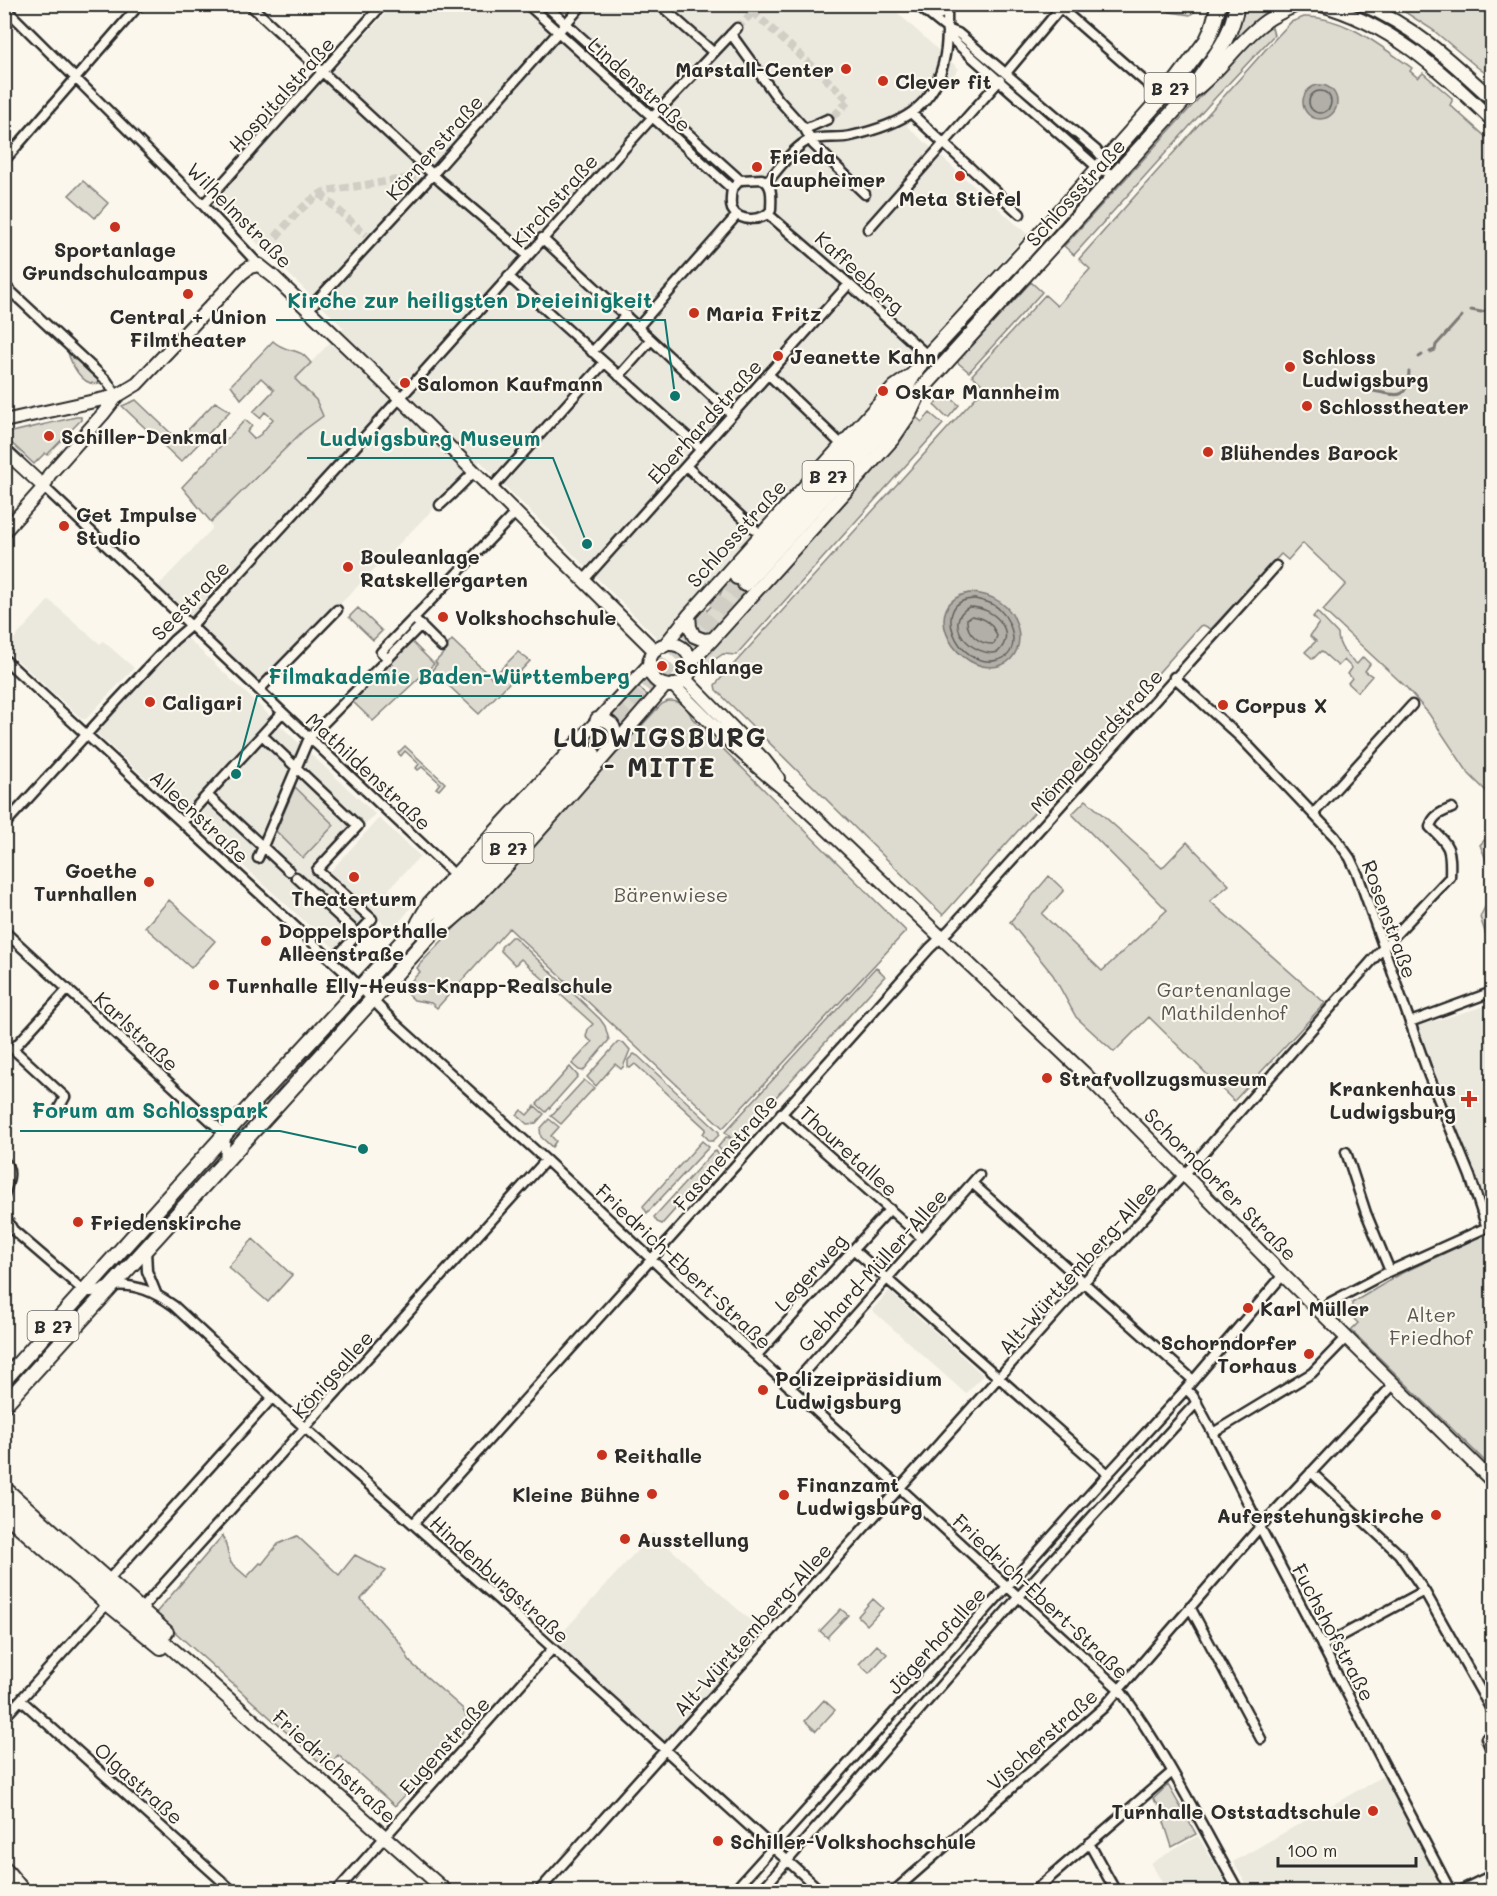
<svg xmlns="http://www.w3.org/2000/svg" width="1497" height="1896" viewBox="0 0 1497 1896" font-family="Mali,sans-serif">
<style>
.built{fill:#ebe8de}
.green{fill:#dddad0;stroke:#84827e;stroke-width:1.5}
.water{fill:#b1afa7;stroke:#7b7a75;stroke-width:1.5}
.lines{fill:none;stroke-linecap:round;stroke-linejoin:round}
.shore{stroke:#61605d;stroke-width:1.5}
.stream{stroke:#7b7a75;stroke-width:3}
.street-tunnel{stroke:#d1cec5;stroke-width:8;stroke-dasharray:8 4;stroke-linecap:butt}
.primary-tunnel{stroke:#d1cec5;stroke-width:14;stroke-dasharray:14 7;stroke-linecap:butt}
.street-casing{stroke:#2b2b2b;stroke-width:13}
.secondary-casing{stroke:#2b2b2b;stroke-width:16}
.primary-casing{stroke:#2b2b2b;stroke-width:18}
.street{stroke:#fbf7ec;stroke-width:8}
.secondary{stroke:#fbf7ec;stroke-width:12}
.primary{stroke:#fbf7ec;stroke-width:14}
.poi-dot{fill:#c8321e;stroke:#fbf7ec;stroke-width:2}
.labels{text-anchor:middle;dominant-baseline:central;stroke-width:4.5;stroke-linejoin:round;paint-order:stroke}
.shield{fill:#fbf7ec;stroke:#696865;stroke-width:1.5}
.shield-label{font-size:18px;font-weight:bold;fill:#2b2b2b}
.poi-label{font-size:20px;font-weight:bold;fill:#2b2b2b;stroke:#fbf7ec;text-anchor:start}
.street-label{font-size:20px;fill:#2b2b2b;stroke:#fbf7ec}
.park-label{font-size:20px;fill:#585754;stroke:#fbf7ec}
.district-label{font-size:26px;font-weight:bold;letter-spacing:1.5px;fill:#2b2b2b;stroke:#fbf7ec}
.leader{fill:none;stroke:#0f766e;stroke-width:2}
.callout-dot{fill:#0f766e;stroke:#fbf7ec;stroke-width:2}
.callout-label{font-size:21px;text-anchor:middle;font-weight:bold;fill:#0f766e;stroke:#fbf7ec;stroke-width:4.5;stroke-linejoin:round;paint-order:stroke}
</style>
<rect width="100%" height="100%" fill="#fbf7ec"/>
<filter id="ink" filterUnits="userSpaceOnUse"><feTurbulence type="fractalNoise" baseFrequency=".0167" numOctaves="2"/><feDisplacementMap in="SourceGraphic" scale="12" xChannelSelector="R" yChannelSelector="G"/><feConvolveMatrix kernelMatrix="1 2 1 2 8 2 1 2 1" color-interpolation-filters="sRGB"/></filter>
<g filter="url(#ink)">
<path class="built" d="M393,5h126l39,34 31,-34h300l70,64 -52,57 120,108 -369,405 -178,-178 -221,226 -104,-98 57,-60 -1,-7 1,-2 91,-89 20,-15 -7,-16 -21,-21 49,-51 -130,-127z
M49,600l51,44 3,-3 31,27 -48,51h-4l-77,-70z
M186,637l189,177 -52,56 5,4 51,-56 41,38 -31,33 21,20 -18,22 -58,-51 42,39 -34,36 -246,-222z
M1492,1004v209l-3,-1 -16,-39 -55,-147z
M889,1291l94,84 -17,19 -94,-84z
M653,1533l110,99 -99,111 -111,-100z
M1388,1773l63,118h-201l-17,-29z
M1198,1836l20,34 12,21h-63l-16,-28z"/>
<path class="green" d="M1161,5h42l-13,10 -20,-3z
M1242,5h24l1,9 -41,40 -2,-1z
M1394,5h98v73l-15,-11 -44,-37z
M1230,7l-4,21 -24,38 -36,44 -3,-3 45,-55z
M1304,17c41,-1 76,29 108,51l-2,3 8,7 5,-5 29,25v3l-2,4 36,32 4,-6 2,3v663l-23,-23 -40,-60 -23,-27 -83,-77 23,-26 -43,-41 -15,17 -7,-6 -70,75 -8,-4 -3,1 -257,289 -227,-225 -1,-5 270,-298 -13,-12 73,-80 12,11 33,-37 -11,-10 195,-219 17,-18z
M1271,24l3,11 -59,63 -141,157 -10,-9 192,-210z
M83,181l25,22 -13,15 -26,-23z
M1031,282l11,10 -73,80 -12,-10z
M273,341c8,8 17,8 27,12 4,1 7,6 11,10l-16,16 21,21 7,16 -20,15 -92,91 -29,-35 63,-67 7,6 -5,6 7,7 7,-5 12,-15 -8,-7 -5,6 -7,-6 21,-22 -13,-12 -20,21 -10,-14z
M67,350l34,30 -2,3c-17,5 -28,-20 -32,-33z
M924,373l3,2 -188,207 11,10 -41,44 -8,1 -6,-12 1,-3 22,-23 8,-18 173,-176z
M944,392l15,13 -10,12h-3l-12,-12z
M136,400l42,40 37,-38 15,9 -49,51 -59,-56z
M930,413l13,11 -207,231 -13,-1 -15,10 -9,-3 218,-243 5,4z
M76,417h5v3l-34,35 -2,-2 -11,11 -28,-26 2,-5z
M358,608l24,23 -9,9 -24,-23z
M1317,612l21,22c0,13 9,22 19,30l6,-7 7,7 -5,7 7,5 -14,16 -10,-9 4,-5 -4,-4 4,-6 -8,-8 -6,6 -17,-15 -8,8 -8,-7 11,-11 -6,-5 9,-13 -6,-6z
M452,640l40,38 26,-26 12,9 -51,53 -47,-44 5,-6 -2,-2 13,-13 -2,-2z
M411,641l23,23 -61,57 -21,-20z
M638,686l10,10 -28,31 -4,-7 -9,-5z
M668,701c13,-1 19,6 24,17l214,213 -183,197 -214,-200 -72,80 -6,-5 -17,-3 -11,-11 17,-17 -3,-4 3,-4 103,-108 132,-145 7,-7z
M600,724l11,4 -2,14 -11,16 -16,-15z
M405,746l40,37 -6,7 -3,-2 4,-5 -18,-16 -4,3 -2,-2 3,-4 -14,-13 -4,5 -3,-3z
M295,787l39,38 -31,33 -27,-27z
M1086,800l76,68 25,-26 42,43 -19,16 115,102 -91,98 -85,-84 -35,35 -38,-35 -23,-42 -43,-53 39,-46 15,14 -22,24 60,57 65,-61 -95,-96z
M1492,832v42l-12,-29z
M1492,893v39l-6,3 -6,-18z
M169,900l46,41 -24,27 -46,-41z
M511,937h3l86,82 5,7 4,14 -26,31 -4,-1 -7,-6 20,-22 -6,-5 2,-8 5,-5 -72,-65 -6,6 -14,-14v-4z
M876,967l9,9 -135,150 -15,14 1,2 -11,12 -7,-7 8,-10 5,1 -6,-6z
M618,1042l6,1 6,7 -7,17 -2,2 -6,-5 -19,22 -9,-9z
M634,1054l4,2 81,76v3l-6,6h-3l-7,-7 3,-5 -71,-65 -5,4 -2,-1v-7z
M570,1067l8,9 -32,36 -9,-8z
M584,1080l10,8 -33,36 -10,-8z
M535,1106l9,8 -8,9 -9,1 -10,-9 4,-5 6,5z
M549,1119l10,8 -8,9 5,5 -4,6 -11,-10 -1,-8z
M702,1141l7,6 -62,66 -4,-7z
M716,1151l5,7 -59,66 -5,-2 -3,-5 58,-64z
M1492,1231v237l-141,-138 7,-7 -4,-4 3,-3 -5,-4v-9l50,-30z
M253,1239l39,36 -24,27 -40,-35z
M223,1535l8,28 16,14 13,-14 2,1 16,-20 19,-8 42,39 16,-20 31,16 -25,28 39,44 11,20 51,45 8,16 -75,82 -57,-51 -12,13 -171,-154z
M873,1599l10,9 -16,17 -9,-9z
M841,1609l7,6 -21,22 2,2 -9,-8z
M877,1645l10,9 -18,19 -10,-9z
M824,1700l11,10 -19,21 -11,-10z
M1168,1785l28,49 -24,13 -8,-25 4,-6 -15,-17z"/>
<path class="water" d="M1303 102a17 17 0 1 1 34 0a17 17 0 1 1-34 0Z
M969,593c11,0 22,3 31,9 18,12 26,40 11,57 -6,6 -13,8 -21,8 -40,-1 -69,-64 -21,-74z"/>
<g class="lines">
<path class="shore" d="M1309 102a11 11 0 1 1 22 0a11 11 0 1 1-22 0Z
M975,599c9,2 19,4 25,11 13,12 22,44 -2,50 -42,11 -69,-62 -23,-61z
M969,607c23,-1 50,24 29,45 -24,7 -58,-29 -29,-45z
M972,616c14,2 20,7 25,20l-3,8c-14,1 -28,-10 -27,-25z"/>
<path class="stream" d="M1492,301v-1
M1471,310l10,2 4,-1
M1430,352l5,-2 1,-5 26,-29
M1419,357l3,-2
M1373,391c24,4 34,11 36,-19"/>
<path class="street-tunnel" d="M753,12l96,88 -12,13 -9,6
M737,28l16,-16 -8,-8
M320,194l46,41
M268,246c17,-19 35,-44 58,-55l90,-14"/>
<path class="primary-tunnel" d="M585,747l152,-170
M593,754l152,-170"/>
<defs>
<path id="street" d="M249,4l192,178 86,73
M527,4l205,185
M544,4l196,176
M659,4l54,48
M916,4l31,25 7,12 10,9 134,118 18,8
M932,4l-6,8 11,4 4,-2 5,-8
M1056,4l94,82
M4,7l199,198 56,60
M947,29l11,4 138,117 11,13
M731,34l47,65 27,30 8,15 52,50
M1006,73l57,-68
M912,114l108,100
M805,129l23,-10
M4,161l136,-157
M762,179c12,6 9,20 9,31 -7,11 -32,13 -39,-1 -2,-5 -1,-14 0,-20l8,-9z
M767,182c10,-11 29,-38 43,-42 12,-4 28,-1 41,-4 48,-11 85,-27 94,-81 3,-16 2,-34 2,-51
M203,205l180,-201
M768,214l81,70 79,72
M868,229l132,-149
M542,238l189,176
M508,276l193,173
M4,285l103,96 10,15
M308,310l119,-129 156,-177
M638,327l99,-112
M592,352l34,-37
M768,374l74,71
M619,376l32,-36
M686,466l75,69
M44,487l412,389
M491,489l113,-126
M455,491l18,-18
M440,505l13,-12
M497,532l18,-19
M583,581l266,-297
M417,622l25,25
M4,659l347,319 44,45 151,137 137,129 437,401c46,63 81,134 119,202
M388,659l-7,-7 114,-118
M1174,677l67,61 94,99 15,21 8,17 71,201 41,100 17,52
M259,690l78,-80
M262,735l96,91 -41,44 55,49 -34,36
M207,795l82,76
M1313,814l99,-109
M186,818l96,-105
M4,825l112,-123 58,-62 21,-18 217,-237 237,-264 88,-93
M258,858l51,-120 112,-113
M296,877l62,57
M4,931l222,204 -2,27
M1410,1022l82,-30
M59,1108l6,-11 -52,-48 55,-60
M781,1113l141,125
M1346,1152l20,61 24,58
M4,1161c10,10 3,23 0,35
M972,1183l221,197
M4,1212l2,6 7,12 71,61
M853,1249l255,225
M146,1250l1,21 9,22
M84,1291c11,4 17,-4 28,-5 24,-3 44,7 62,20l131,122 232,206 285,258
M1320,1312l11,-10 59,-31 102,-46
M756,1356l134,-147
M790,1388l189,-213
M1186,1389l7,7 20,37 47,94 191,365
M1213,1433l99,-60 34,-35
M1311,1472l88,82 26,38 67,119
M414,1523c173,-191 344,-383 516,-575l19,-18 327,-364
M109,1579l163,-181
M1190,1607l71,132
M141,1609l405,-449
M1322,1646l102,-55
M21,1700l213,192
M4,1718l103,-114
M1492,1735l-6,3 6,14
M1089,1843l27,49
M336,1892l217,-244
M538,1892l546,-610 108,-116 191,-218 67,-71c1,-29 0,-31 -20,-50 3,-12 12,-15 22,-19
M733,1892l375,-418 78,-85 97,-114
M760,1892l263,-300 174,-190
M893,1892l211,-185 156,-180 134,-143
M1033,1892l138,-119
M1457,1892l35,-17"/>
<path id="secondary" d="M1318,4c73,20 121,65 174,116
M1361,4c52,21 91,58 131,95
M1195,90c27,-20 44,-50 71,-69 10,-7 22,-12 33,-17
M4,421l113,-25 20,-12 105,-111 8,-6 9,-2 15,12 126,121 255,253
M4,450l40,37
M4,532l40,-45 5,-12 54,-61 14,-18
M689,615l1,12 4,9 10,4 9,-1
M649 665a21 21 0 1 1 42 0a21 21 0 1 1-42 0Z
M664,646l25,-31 205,-228 20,-14
M690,663l23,-24 180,-200 17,-25 9,-19
M685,679l79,81 14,18
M673,685c37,38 74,75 116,108l295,280 199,202 209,206
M597,719c18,1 20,11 17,27
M418,922l11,-19 221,-239
M441,929c32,-25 60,-57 88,-87 46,-51 91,-104 136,-156
M4,1487l163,145
M4,1500l443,392
M4,1514l103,90 54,44
M4,1867l21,25"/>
<path id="primary" d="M737,577l148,-164 17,-20 19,-30 104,-112 152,-171 30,-40 5,-11 7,-25
M745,584l446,-492c19,-32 39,-48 46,-88
M4,1380l241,-268 167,-181 34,-32 139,-152
M4,1405l368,-405 221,-246"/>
</defs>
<use href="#street" class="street-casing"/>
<use href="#secondary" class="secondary-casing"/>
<use href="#primary" class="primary-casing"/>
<use href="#street" class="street"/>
<use href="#secondary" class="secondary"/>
<use href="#primary" class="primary"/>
</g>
</g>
<g class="poi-dot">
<circle cx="846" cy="69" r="6"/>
<circle cx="883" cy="81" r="6"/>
<circle cx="757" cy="167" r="6"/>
<circle cx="960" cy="176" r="6"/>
<circle cx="115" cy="227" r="6"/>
<circle cx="188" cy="294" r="6"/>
<circle cx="694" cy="313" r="6"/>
<circle cx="778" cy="356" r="6"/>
<circle cx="1290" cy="367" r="6"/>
<circle cx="405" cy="383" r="6"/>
<circle cx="883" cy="391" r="6"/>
<circle cx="1307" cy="406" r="6"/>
<circle cx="49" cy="436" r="6"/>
<circle cx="1208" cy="452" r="6"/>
<circle cx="64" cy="526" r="6"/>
<circle cx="348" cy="567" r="6"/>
<circle cx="443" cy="617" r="6"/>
<circle cx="662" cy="666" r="6"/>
<circle cx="150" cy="702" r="6"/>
<circle cx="1223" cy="705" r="6"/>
<circle cx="354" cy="877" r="6"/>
<circle cx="149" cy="882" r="6"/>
<circle cx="266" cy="941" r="6"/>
<circle cx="214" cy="985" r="6"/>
<circle cx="1047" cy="1078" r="6"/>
<path d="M1466 1090h6v6h6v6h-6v6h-6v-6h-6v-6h6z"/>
<circle cx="78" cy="1222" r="6"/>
<circle cx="1248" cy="1308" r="6"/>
<circle cx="1309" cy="1354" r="6"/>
<circle cx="763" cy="1390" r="6"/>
<circle cx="602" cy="1455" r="6"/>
<circle cx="652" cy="1494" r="6"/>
<circle cx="784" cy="1495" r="6"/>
<circle cx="1436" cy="1515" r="6"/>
<circle cx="625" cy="1539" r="6"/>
<circle cx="1373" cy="1811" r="6"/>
<circle cx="718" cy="1841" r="6"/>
</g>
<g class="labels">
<g class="shield">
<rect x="1144.5" y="73" width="51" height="30" rx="4.5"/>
<rect x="802.5" y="461" width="51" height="30" rx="4.5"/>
<rect x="482.5" y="833" width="51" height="30" rx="4.5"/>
<rect x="27.5" y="1311" width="51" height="30" rx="4.5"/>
</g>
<g class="shield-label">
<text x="1170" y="88">B 27</text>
<text x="828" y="476">B 27</text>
<text x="508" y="848">B 27</text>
<text x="53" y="1326">B 27</text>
</g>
<g class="poi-label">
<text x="834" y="69" text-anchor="end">Marstall-Center</text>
<text x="895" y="81">Clever fit</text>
<text x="769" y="156">Frieda<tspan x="769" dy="23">Laupheimer</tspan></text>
<text x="960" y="198" text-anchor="middle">Meta Stiefel</text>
<text x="115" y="249" text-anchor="middle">Sportanlage<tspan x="115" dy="23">Grundschulcampus</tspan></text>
<text x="706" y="313">Maria Fritz</text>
<text x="188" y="316" text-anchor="middle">Central + Union<tspan x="188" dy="23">Filmtheater</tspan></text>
<text x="790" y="356">Jeanette Kahn</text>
<text x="1302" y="356">Schloss<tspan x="1302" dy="23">Ludwigsburg</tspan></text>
<text x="417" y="383">Salomon Kaufmann</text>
<text x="895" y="391">Oskar Mannheim</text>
<text x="1319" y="406">Schlosstheater</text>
<text x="61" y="436">Schiller-Denkmal</text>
<text x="1220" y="452">Blühendes Barock</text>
<text x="76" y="514">Get Impulse<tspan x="76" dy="23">Studio</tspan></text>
<text x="360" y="556">Bouleanlage<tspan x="360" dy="23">Ratskellergarten</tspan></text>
<text x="455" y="617">Volkshochschule</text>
<text x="674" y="666">Schlange</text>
<text x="162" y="702">Caligari</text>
<text x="1235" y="705">Corpus X</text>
<text x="137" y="870" text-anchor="end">Goethe<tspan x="137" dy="23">Turnhallen</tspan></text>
<text x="354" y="898" text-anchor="middle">Theaterturm</text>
<text x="278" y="930">Doppelsporthalle<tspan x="278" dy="23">Alleenstraße</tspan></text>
<text x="226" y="985">Turnhalle Elly-Heuss-Knapp-Realschule</text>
<text x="1059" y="1078">Strafvollzugsmuseum</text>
<text x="1456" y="1088" text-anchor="end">Krankenhaus<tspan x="1456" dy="23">Ludwigsburg</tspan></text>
<text x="90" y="1222">Friedenskirche</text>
<text x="1260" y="1308">Karl Müller</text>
<text x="1297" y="1342" text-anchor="end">Schorndorfer<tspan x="1297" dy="23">Torhaus</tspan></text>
<text x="775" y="1378">Polizeipräsidium<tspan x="775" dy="23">Ludwigsburg</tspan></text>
<text x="614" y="1455">Reithalle</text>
<text x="796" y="1484">Finanzamt<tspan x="796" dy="23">Ludwigsburg</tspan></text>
<text x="640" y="1494" text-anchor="end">Kleine Bühne</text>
<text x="1424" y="1515" text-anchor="end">Auferstehungskirche</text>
<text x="637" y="1539">Ausstellung</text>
<text x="1361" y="1811" text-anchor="end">Turnhalle Oststadtschule</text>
<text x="730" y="1841">Schiller-Volkshochschule</text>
</g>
<g class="street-label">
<text transform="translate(640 84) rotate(42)">Lindenstraße</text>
<text transform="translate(281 94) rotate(-48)">Hospitalstraße</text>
<text transform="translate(434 147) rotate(-48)">Körnerstraße</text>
<text transform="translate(1075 192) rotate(-48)">Schlossstraße</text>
<text transform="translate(554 200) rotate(-48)">Kirchstraße</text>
<text transform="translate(240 215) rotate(45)">Wilhelmstraße</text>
<text transform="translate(860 272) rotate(42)">Kaffeeberg</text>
<text transform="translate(704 421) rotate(-48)">Eberhardstraße</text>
<text transform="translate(736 533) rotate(-48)">Schlossstraße</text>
<text transform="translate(190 600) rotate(-46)">Seestraße</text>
<text transform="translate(1096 741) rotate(-48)">Mömpelgardstraße</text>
<text transform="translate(369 771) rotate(43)">Mathildenstraße</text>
<text transform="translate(200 816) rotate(43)">Alleenstraße</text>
<text transform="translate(1390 919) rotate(70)">Rosenstraße</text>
<text transform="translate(137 1031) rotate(43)">Karlstraße</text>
<text transform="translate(849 1151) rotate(42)">Thouretallee</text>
<text transform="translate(725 1152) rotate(-49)">Fasanenstraße</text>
<text transform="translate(1221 1184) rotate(45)">Schorndorfer Straße</text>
<text transform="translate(684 1266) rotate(43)">Friedrich-Ebert-Straße</text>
<text transform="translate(1077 1267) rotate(-48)">Alt-Württemberg-Allee</text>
<text transform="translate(872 1270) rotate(-48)">Gebhard-Müller-Allee</text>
<text transform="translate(810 1272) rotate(-48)">Legerweg</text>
<text transform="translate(332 1374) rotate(-48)">Königsallee</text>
<text transform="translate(500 1579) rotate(42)">Hindenburgstraße</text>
<text transform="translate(1041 1596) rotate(43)">Friedrich-Ebert-Straße</text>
<text transform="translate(752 1629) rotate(-48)">Alt-Württemberg-Allee</text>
<text transform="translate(1334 1632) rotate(62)">Fuchshofstraße</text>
<text transform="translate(936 1640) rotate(-48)">Jägerhofallee</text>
<text transform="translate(1042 1739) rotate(-42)">Vischerstraße</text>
<text transform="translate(444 1745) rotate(-48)">Eugenstraße</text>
<text transform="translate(335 1766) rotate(42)">Friedrichstraße</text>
<text transform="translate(139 1783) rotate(42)">Olgastraße</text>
</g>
<g class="park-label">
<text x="671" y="894">Bärenwiese</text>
<text x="1224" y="989">Gartenanlage<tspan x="1224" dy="23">Mathildenhof</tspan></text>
<text x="1431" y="1314">Alter<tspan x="1431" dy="23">Friedhof</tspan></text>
</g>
<g class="district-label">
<text x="660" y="737">LUDWIGSBURG<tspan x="660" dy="30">- MITTE</tspan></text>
</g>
</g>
<path class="leader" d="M675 396L665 320H276M587 544L553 458H307M236 774L257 696H642M363 1149L280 1131H20"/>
<g class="callout-dot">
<circle cx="675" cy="396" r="6"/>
<circle cx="587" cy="544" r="6"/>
<circle cx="236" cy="774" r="6"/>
<circle cx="363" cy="1149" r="6"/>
</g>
<g class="callout-label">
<text x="470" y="308">Kirche zur heiligsten Dreieinigkeit</text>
<text x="430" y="446">Ludwigsburg Museum</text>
<text x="449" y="684">Filmakademie Baden-Württemberg</text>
<text x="150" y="1118">Forum am Schlosspark</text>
</g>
<rect width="1497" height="1896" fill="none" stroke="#fbf7ec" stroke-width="24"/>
<rect x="12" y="12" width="1473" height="1872" fill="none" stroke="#2b2b2b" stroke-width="2" filter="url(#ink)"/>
<path d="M1278 1857v9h138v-9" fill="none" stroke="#2b2b2b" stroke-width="3"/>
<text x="1287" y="1857" font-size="18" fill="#2b2b2b" stroke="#fbf7ec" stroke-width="4.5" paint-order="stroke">100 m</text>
</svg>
